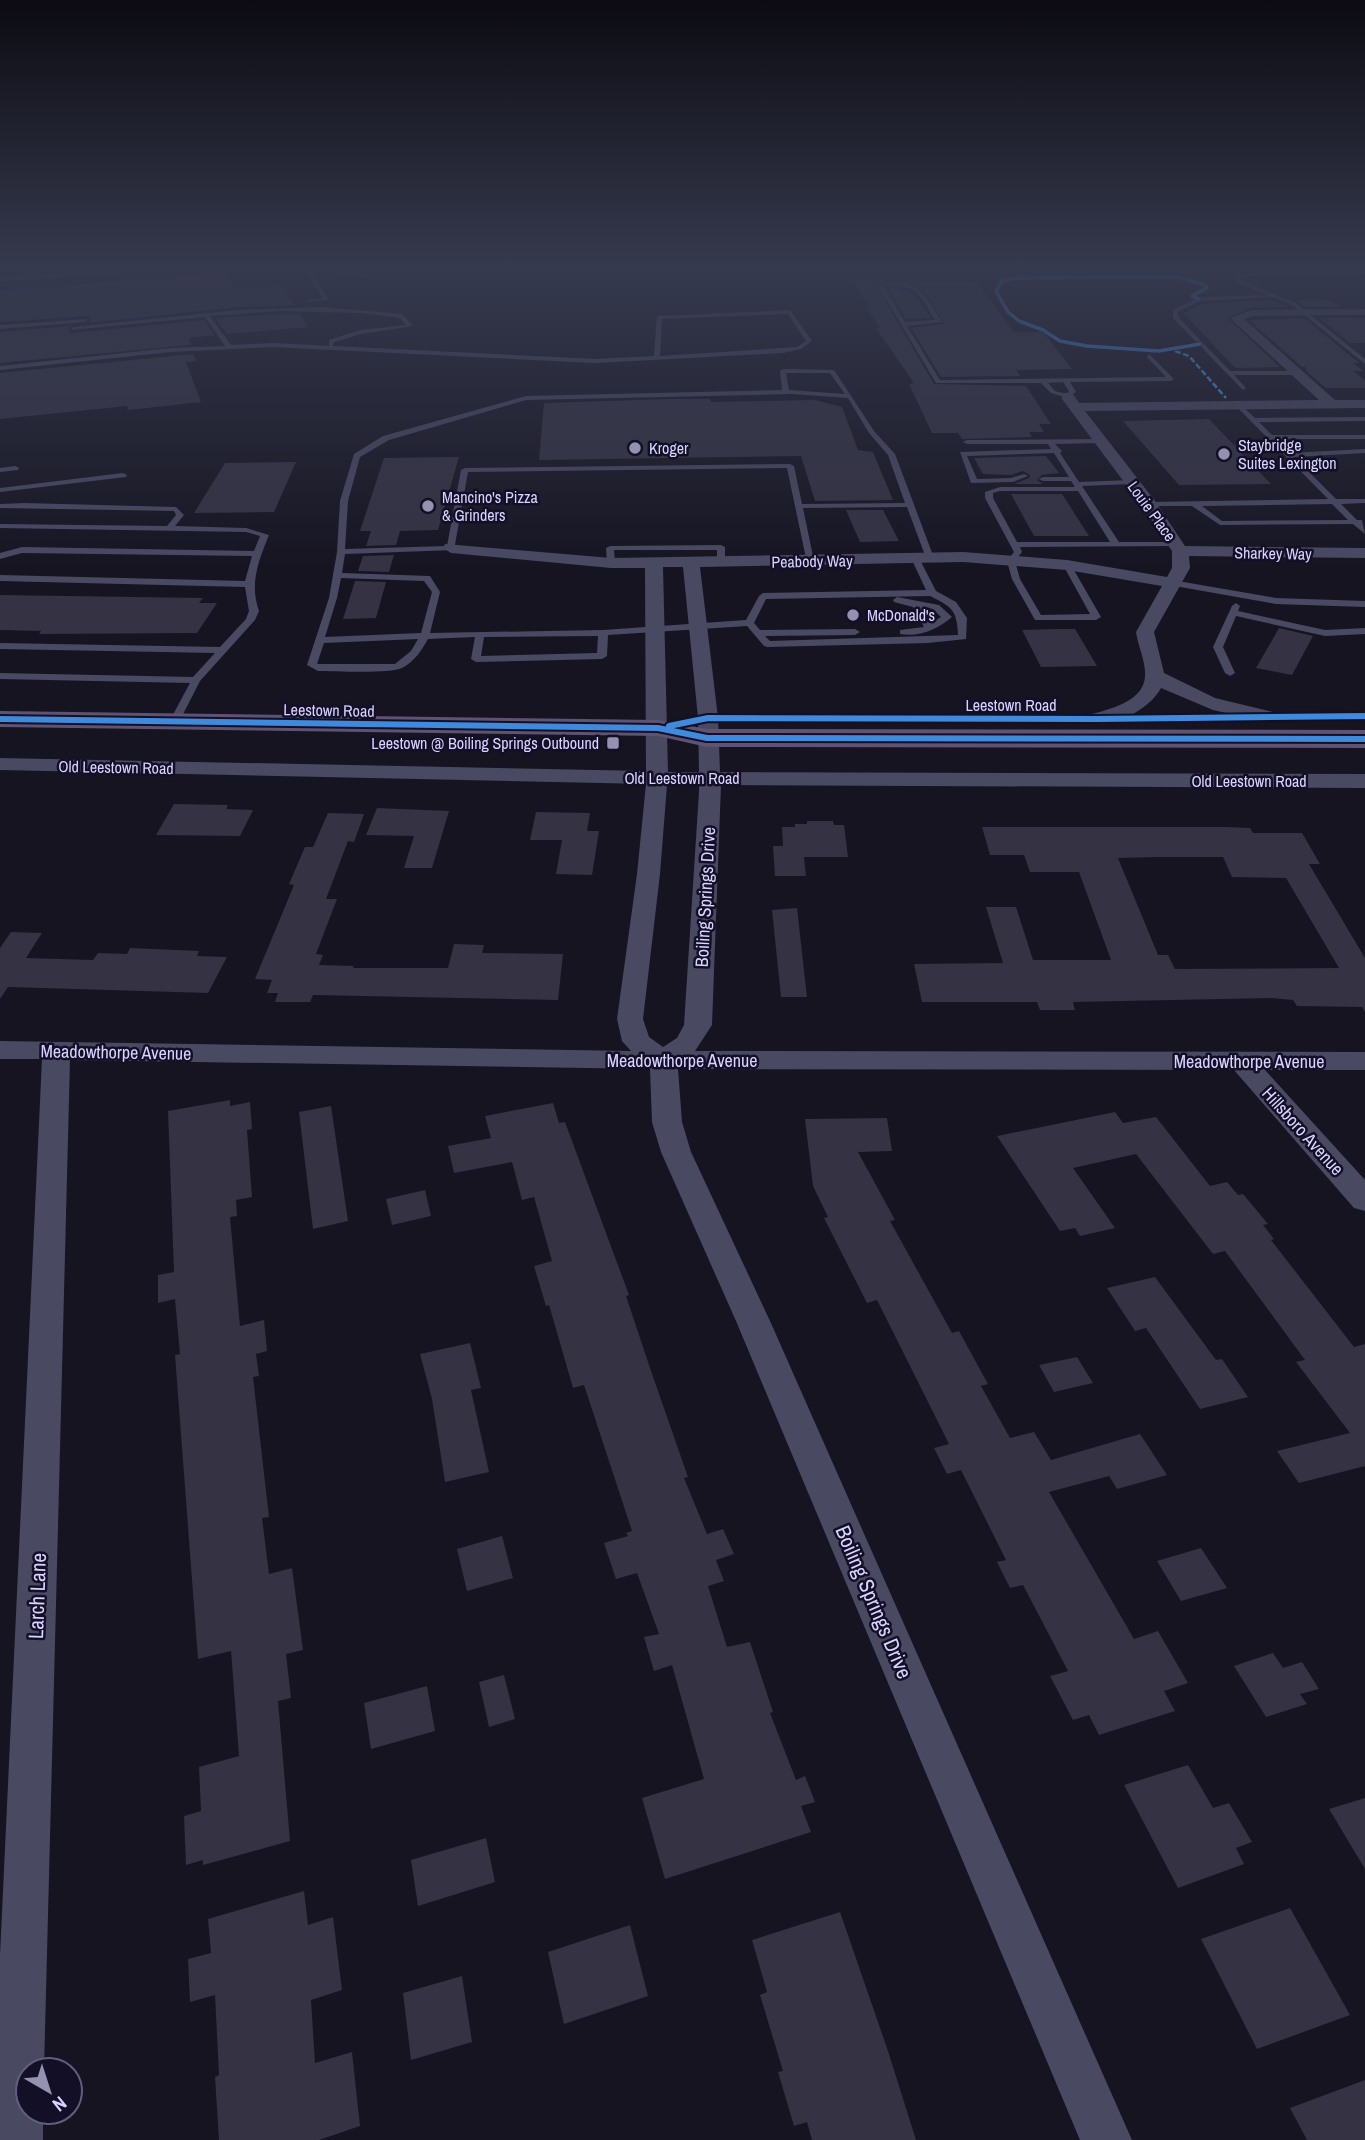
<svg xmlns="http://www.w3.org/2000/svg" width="1365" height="2140" viewBox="0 0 1365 2140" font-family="'Archivo Narrow',sans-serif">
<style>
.building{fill:#343243;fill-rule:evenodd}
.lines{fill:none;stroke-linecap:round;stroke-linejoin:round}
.service{fill:#4a4962;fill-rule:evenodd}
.minor{fill:#4a4962;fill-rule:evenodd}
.primary{fill:#5e5373;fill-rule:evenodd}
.quiet{stroke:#3fa9f5;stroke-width:2.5;stroke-dasharray:6 2.5;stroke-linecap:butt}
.cycleway-far1-casing{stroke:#130f26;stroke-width:5}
.cycleway-casing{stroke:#130f26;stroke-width:10}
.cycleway-far1{stroke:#408adc;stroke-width:3.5}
.cycleway{stroke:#408adc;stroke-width:6}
.poi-dot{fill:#9591b1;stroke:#130f26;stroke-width:2.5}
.labels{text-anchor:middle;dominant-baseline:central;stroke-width:5;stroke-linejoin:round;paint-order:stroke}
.far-poi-label{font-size:16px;fill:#d9d4ff;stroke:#130f26;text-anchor:start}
.far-street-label{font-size:16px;fill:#d9d4ff;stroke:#130f26}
.street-label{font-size:18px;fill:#d9d4ff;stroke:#130f26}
.near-street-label{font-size:21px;fill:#d9d4ff;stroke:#130f26}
</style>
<rect width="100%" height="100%" fill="#161421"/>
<path class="building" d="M226,272l8,17 47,-4 13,20 -56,2 -149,16 2,-4 -3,-3 -88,6v-31z
M918,278l4,4h50l7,3 35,47h29l29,37 -56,1 4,6 -79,1 -30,-49 33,-4 -14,-25 -11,-12 -15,-7 -11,-1 -17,6 58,99 92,2 25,38h-12l5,8h-15l3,5 -70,2 -4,-6h-26l-23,-49 5,-1 -38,-55h4l-15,-22h4l-17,-26z
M894,288l19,5 18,25 -25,1 -18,-30z
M1324,299l19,8h-38l-10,-7z
M1269,300l21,7 -39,1 -24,10 53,49 -45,1 -51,-55 17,-9z
M279,314h21l8,13 -81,7 -12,-16z
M1304,318l55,45h-6l10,8h-9l11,10v7h-39l-20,-17v-4h-4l-53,-47z
M1319,318h46v25h-15z
M204,320l11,15 -26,3 2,7 -191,18v-31l71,-6 -3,4 3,3z
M193,354l3,7 -10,1 15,40 -73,8 -1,-4 -127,13v-46z
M670,399h40l1,3 104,-2 27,7 16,43 15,2 20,48 -78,1 -14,-45 -262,4 5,-57z
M1209,419l62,65 -92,1 -56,-64z
M1046,456l13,17 -17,2 -5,5 6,4h14h-43l15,-6 1,-3 -7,-4 -12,4 -28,-1 -9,-16z
M459,457l-21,73 -38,1 -4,14 -30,1 5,-15h-11l24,-73z
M296,462l-22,50 -80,1 31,-50z
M1011,494h51l27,42h-55z
M846,510h37l16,31 -39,1z
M394,555l-5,17 -31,-1 5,-15z
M355,581l31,1 -10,36 -33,1z
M0,595l203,3 -4,5h18l-20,30 -158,1 2,-3 -41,-1z
M1279,628l34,8 -21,39 -36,-7z
M1057,629h18l22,37 -56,1 -19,-37z
M174,804l54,1 -2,4 27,1 -13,26 -84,-1z
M377,808l72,3 -17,57h-28l10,-32 -48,-1z
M536,812l54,1 -3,18h12l-7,44 -36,-1 6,-34h-32z
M328,813l36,1 -10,28 -6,-1 -22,58h11l-21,55 7,1 -4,10 35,1 -1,2h95l6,-24 30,1 -2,8 81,1 -5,46 -245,-5 -3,7h-35l3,-9h-11l5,-13 -17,-1 39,-94 -5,-1 16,-37h8z
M807,821h26l1,4h10l4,32h-44l2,19h-31l-2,-30h10l-1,-19h13v-3h12z
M982,827h245l23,1 3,5h49l18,31h-11l56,94v54l-3,-5 -65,-1 -4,-6 -21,-2 -199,4 2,8h-35l-3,-8h-115l-8,-38 89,-1 -17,-56h30l17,53h78l-32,-88h-49l-6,-17h-34zM1157,857h66l9,20 54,1 53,90 -164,1 -7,-14h-10l-40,-97z
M797,908l10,89h-26l-9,-87z
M11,932l31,1 -16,25 67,2 5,-7 29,1 3,-6 69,3 -2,5 30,1 -19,36 -200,-6 -8,12v-51z
M230,1100v6l20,-4 2,27 -5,1 5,67 -16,3 1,16 -7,1 10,109 24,-6 3,31 -11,3 3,22 -6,1 16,140 -7,1 7,56 23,-6 11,82 -17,4 5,44 -13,3 12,140 -87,24v-5l-17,5 -2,-49 17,-5 -2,-44 40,-11 -8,-105 -33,8 -23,-304 5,-1 -5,-55 -17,4v-28l16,-3 -6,-161z
M553,1103l6,20 6,-1 64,173 -3,1 24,72 38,109 -4,1 23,56 16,-5 11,25 -18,6 8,21 -16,5 19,61 23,-5 23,70 -3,1 26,67 9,-4 10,26 -14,4 10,26 -146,47 -23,-81 62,-19 -32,-114 -18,6 -10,-34 15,-3 -22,-61 -21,6 -12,-36 24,-7 -2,-3 6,-2 -48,-146 -11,3 -24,-83 -3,1 -12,-40 18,-5 -18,-64 -12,3 -10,-38 -58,11 -6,-27 43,-8 -6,-22z
M331,1106l17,115 -35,8 -14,-117z
M1115,1112l8,11 33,-6 54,69 17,-4 11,13 5,-1 25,30 -5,1 11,14 -3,1 83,107 11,-3v122l-66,17 -22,-32 73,-18 -54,-71 9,-2 -80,-109 -12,3 -77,-100 -63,14 42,60 -35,8 -5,-8 -15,3 -63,-95z
M887,1118l5,33 -34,1 37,68 -5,1 62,112 7,-2 29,53 -7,2 29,52 24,-6 17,28 89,-26 27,41 -50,14 -8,-13 -60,16 85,147 24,-8 30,52 -24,8 11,20 -76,24 -10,-20 -16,5 -23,-44 18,-5 -45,-86 -13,3 -13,-26 9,-2 -45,-90 -14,4 -13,-26 15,-4 -72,-144 -10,3 -43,-85 4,-1 -15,-31 -8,-67z
M425,1190l6,26 -39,9 -6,-26z
M1155,1277l61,83 6,-1 26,38 -48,12 -54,-81 -11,3 -28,-43z
M470,1343l11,45 -10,2 18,82 -44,10 -13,-83 -12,-45z
M1077,1357l16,26 -39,9 -15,-27z
M502,1536l11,42 -46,13 -10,-42z
M1201,1548l26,40 -46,13 -24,-40z
M1273,1653l10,15 19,-6 17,27 -19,5 7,10 -41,13 -32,-51z
M504,1675l11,44 -26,8 -10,-45z
M427,1686l8,45 -64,18 -7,-46z
M1188,1765l25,43 16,-5 23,39 -16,6 8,16 -66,24 -54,-103z
M1365,1798v71l-36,-60z
M486,1838l9,44 -77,24 -7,-46z
M304,1891l4,34 25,-8 9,73 -31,10 4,63 37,-11 8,74 -41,14h-100l-4,-63 4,-2 -4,-80 -25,7 -2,-43 23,-6 -3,-34z
M1290,1908l60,107 -93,34 -56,-110z
M840,1912l48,139 28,89h-104l-5,-18 -13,4 -16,-54 5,-1 -23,-76 7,-3 -15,-52z
M630,1925l18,71 -84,28 -16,-72z
M462,1976l10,66 -61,18 -8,-67z
M1365,2080v60h-58l-17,-32z"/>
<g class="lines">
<path class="service" d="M132,270h24l-156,11v-4z
M305,270h5l19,30 -23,2v-2l17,-2z
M318,270h14l52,7 -3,2z
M1271,270h94v3h-92l-34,4 3,4 54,22 69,56v5l-73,-59 -19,-8 -73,4 -22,11 1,6 51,53h66l3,2 -3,2h-62l12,13 -3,2 -70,-72v-8l26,-13 69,-2 -30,-12 -5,-7z
M894,282c27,0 35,19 48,40l-35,4 33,54 226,-3 -19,-20 2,-3 25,25 -3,2 -101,1 6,10 -9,6 -16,-5 -10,-10h-105l-58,-97zM894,285c23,0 30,17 41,35l-30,2 -21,-35zM1063,382l6,9 -3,3 -11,-3 -7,-8z
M321,307l81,7 11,12 -52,8 -27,8 -1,4 262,13 59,-3 3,-40 133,-6 22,31 -11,8 -18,4 -188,10 -321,-16 -103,5 -171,18v-4l171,-18 54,-2 -20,-29 -134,13 2,-3 165,-17zM279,311l83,2 38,5 6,7 -46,5 -31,10v6l-55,-3 -43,2 -21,-29zM788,314l18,27 -9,6 -137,9 2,-37z
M88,319l-2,3 -86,7v-4z
M783,369l51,1 40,61 21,23 39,104 -1,2 -7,-2 -19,-51 -104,1 11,53 -7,2 -20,-95 -319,4 -14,78 -109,4 -3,19 88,3 10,16 -10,41 173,-3 143,-10 13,-24 4,-3 163,-3 -15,-32 4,-3 4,3 17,33 20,11 11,16 -1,21 -38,4 -161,4 -3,-1 -17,-20 -139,9 -1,21 -5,3 -126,3 -5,-3 4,-22 -47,2c-6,11 -14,23 -26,29 -12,6 -67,3 -84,3l-11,-6 22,-67 8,-46 3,-51 14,-47 29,-18 143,-40 256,-6 -2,-19zM786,373h44l15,21 -56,-4zM792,394l56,4 21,35 19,22 17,48 -103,1 -8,-38 -4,-2 -325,4 -4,2 -14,76 -102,3 3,-48 12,-44 29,-17 137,-40zM341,578l83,3 8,11 -11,41 -96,4 12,-39zM930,596c22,11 27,14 28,39l-188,6 -5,-5 90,-1 5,-3 -5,-3 -95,1 -6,-7 12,-24zM598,636l-1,17 -116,3 3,-19zM418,639l-7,12 -16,13h-78l7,-21z
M1236,404h4l15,14 110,-1v4l-106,1 13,13h93v4h-89l14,14 75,-4v4l-71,4 42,42h29v4l-24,1 16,16h5l3,14 -12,-10 -133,1 -28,-19h-46l-1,-2 4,-2 179,-3 -92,-93zM1332,504l16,16 -126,1 -20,-15z
M1104,439l-3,4 -46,1 7,7 -2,2 19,29 52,-2 4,2 -4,2 -49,2 37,56h57l4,2 -4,2 -156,1 2,5 -7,9 5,18 21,36 49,-1 -27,-49 4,-3 4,3 30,52 -5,3h-61l-23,-41 -5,-18 7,-9 -29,-54v-6l15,-5h75l-4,-6h-28l-4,-2 4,-2h26l-15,-24 -87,3 10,23 34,-1 13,-4 4,2 -15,6 -42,1 -11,-31 91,-3 -3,-5h-81l-4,-2 4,-2zM1000,491h78l32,51h-93l-24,-44v-5z
M15,466l4,2 -1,2 -18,2v-4z
M123,473l4,2 -1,2 -126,15v-4z
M25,503l151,4 8,8 -9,11 71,2 23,7c-10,25 -20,48 -10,76l-4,9 -55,61 -22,43 -9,-2 21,-39 -190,-4v-6l193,4 22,-24 -215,-4v-6l220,4 26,-28 3,-8 -4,-24 -245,-6v-6l245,6 7,-25 -230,-3 -22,6v-6l22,-6 232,4 6,-15 -14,-4 -246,-4v-4l167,2 9,-11 -2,-4 -174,-3v-4z
M721,545l4,2v16l-4,3 -4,-3v-13h-103l1,13 -4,3 -4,-3 -1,-15 4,-2z
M1172,580l104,18 89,3v6l-89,-3 -107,-19v-4z
M897,597l42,8 13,12c-16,13 -32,20 -52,17v-4l24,-3 -11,-20 -19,-5 -1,-2zM923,607l10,2 8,8 -10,6z
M1236,603l4,3 -2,5 87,19 40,-2v6l-40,2 -89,-20 -13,31 12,26 -5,3 -5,-3 -12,-26 19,-41z"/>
<path class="minor" d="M1365,309v6l-112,1 -9,3 91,81h30v8l-280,3 70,90 30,45 180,2v10l-176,-2 1,12 -36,64 10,41 51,25 58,14 3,4 -3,4 -7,2 -53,-12 -52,-22c-11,21 -48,41 -72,35l-3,-4 3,-4c20,-6 55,-13 56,-39 1,-14 -7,-30 -9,-44l26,-46 -95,-16 -104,-8 -263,5 18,151 2,54 645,2v14l-644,-3 -9,240 -17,26 670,1v18h-100l100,110v31l-11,-3 -120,-138 -556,-1 4,53 9,30 79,169 362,819h-52l-344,-819 -75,-169 -9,-30 -2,-53 -580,-9 -26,1010h-16v42h15v28h-43v-185l42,-896h-42v-18l631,10 -9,-10 -5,-22 20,-145 9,-90 -646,-14v-12l646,13 -1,-203h-34l-160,-15 -8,-5 2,-4 166,14 352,-6 104,8 100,17 5,-9v-17l-30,-45 -80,-107v-6h10l7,10 240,-3 -89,-82 22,-8zM663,567h20l15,151 1,54h-31zM667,785h32v7l-15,233 -7,13 -14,9 -14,-10 -6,-18 17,-145z"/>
<path class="primary" d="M0,711l658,9 49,9 658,1v18l-658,-1 -49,-11 -658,-9z"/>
<path class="quiet" d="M1175,351l14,5 37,42"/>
<defs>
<path id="cycleway-far1" d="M1199,299l-7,-3 15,-8 -2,-3 -27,-8 -162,1 -14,3 -6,10 12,21 11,9 24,9 17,11 27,5 72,5 41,-7"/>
<path id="cycleway" d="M0,719l658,9 49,10 658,1
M669,726l39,-8 388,1 269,-3"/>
</defs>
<use href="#cycleway-far1" class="cycleway-far1-casing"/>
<use href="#cycleway" class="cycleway-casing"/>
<use href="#cycleway-far1" class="cycleway-far1"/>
<use href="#cycleway" class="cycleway"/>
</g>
<linearGradient id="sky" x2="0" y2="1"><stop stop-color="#0c0b12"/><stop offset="0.47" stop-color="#363a4e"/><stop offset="1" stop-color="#363a4e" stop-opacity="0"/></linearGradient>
<rect width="1365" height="569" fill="url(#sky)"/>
<g class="poi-dot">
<circle cx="635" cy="448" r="7"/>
<circle cx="1224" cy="454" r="7"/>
<circle cx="428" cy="506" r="7"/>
<circle cx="853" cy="615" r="7"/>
<rect x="606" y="736" width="14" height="14" rx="3.5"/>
</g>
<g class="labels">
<g class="far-poi-label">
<text x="1238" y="445">Staybridge<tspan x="1238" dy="18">Suites Lexington</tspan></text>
<text x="649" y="448">Kroger</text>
<text x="442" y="497">Mancino's Pizza<tspan x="442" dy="18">&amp; Grinders</tspan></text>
<text x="867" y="615">McDonald's</text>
<text x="599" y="743" text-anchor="end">Leestown @ Boiling Springs Outbound</text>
</g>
<g class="far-street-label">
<text transform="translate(1152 511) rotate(54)">Louie Place</text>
<text transform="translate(1273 553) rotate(1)">Sharkey Way</text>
<text transform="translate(812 561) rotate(-1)">Peabody Way</text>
<text x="1011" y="705">Leestown Road</text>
<text transform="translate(329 710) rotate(1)">Leestown Road</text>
<text transform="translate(116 767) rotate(1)">Old Leestown Road</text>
<text x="682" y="778">Old Leestown Road</text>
<text x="1249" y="781">Old Leestown Road</text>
</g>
<g class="street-label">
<text transform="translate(705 897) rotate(-87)">Boiling Springs Drive</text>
<text transform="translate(116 1052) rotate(1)">Meadowthorpe Avenue</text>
<text x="682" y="1060">Meadowthorpe Avenue</text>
<text x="1249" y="1061">Meadowthorpe Avenue</text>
<text transform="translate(1303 1131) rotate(48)">Hillsboro Avenue</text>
</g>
<g class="near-street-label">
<text transform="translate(37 1596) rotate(-88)">Larch Lane</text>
<text transform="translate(874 1602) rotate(67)">Boiling Springs Drive</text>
</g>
</g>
<g transform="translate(49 2091) rotate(141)"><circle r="33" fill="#130f26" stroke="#625e7d" stroke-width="2"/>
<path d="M0-5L12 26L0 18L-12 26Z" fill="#9591b1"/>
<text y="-10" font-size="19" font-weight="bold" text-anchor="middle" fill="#d9d4ff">N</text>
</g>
</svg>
